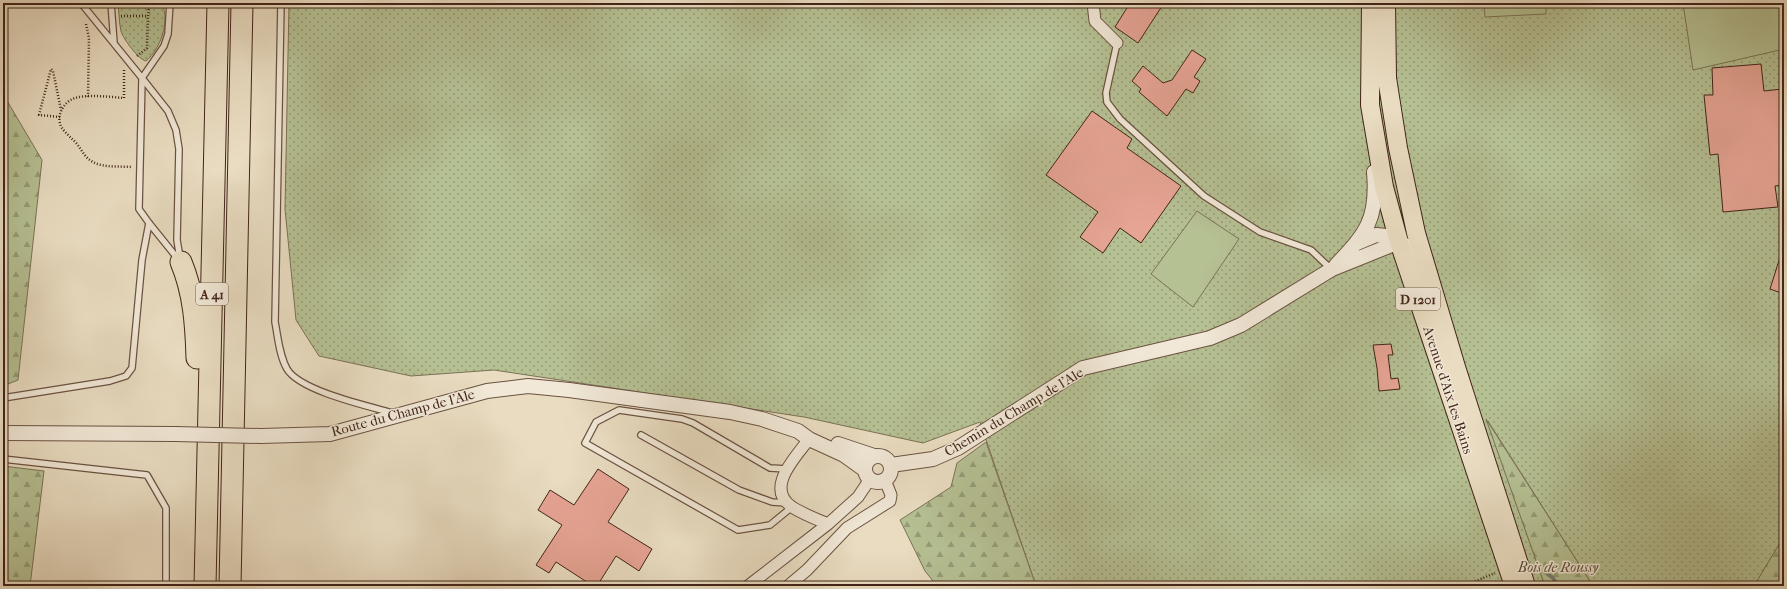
<svg xmlns="http://www.w3.org/2000/svg" width="1787" height="589" viewBox="0 0 1787 589" font-family="'IM FELL French Canon',serif">
<style>
.grass{fill:url(#grass-dots);stroke:#7b7256}
.forest{fill:url(#forest-firs);stroke:#7b7256}
.pitch{fill:#b5c093;stroke:#7b7256}
.lines{fill:none;stroke-linecap:round;stroke-linejoin:round}
.stream{stroke:#757e77;stroke-width:4}
.building{fill:#e6a494;stroke:#412418}
.service-casing{stroke:#6b5242;stroke-width:8}
.minor-casing{stroke:#6b5242;stroke-width:13}
.tertiary-casing{stroke:#6b5242;stroke-width:16}
.primary-casing{stroke:#412418;stroke-width:20}
.motorway-casing{stroke:#412418;stroke-width:23}
.path{stroke:#412418;stroke-width:2.5;stroke-dasharray:1 2;stroke-linecap:butt}
.service{stroke:#f1e8d7;stroke-width:5.5}
.minor{stroke:#f1e8d7;stroke-width:11}
.tertiary{stroke:#f1e8d7;stroke-width:14}
.primary{stroke:#e9dcc1;stroke-width:18}
.motorway{stroke:#e9dcc1;stroke-width:21}
.tertiary-bridge-casing{stroke:#6b5242;stroke-width:16;stroke-linecap:butt}
.tertiary-bridge{stroke:#f1e8d7;stroke-width:14}
.labels{text-anchor:middle;dominant-baseline:central;stroke-width:3;stroke-linejoin:round;paint-order:stroke}
.shield{fill:#f1e8d7;stroke:#765f51;stroke-width:1}
.shield-label{font-size:13px;font-weight:bold;fill:#412418}
.street-label{font-size:14px;fill:#412418;stroke:#f1e8d7}
.park-label{font-size:14px;font-style:italic;fill:#5e4b37;stroke:#f1e8d7}
</style>
<defs>
<pattern id="grass-dots" width="8" height="8" patternUnits="userSpaceOnUse"><rect width="8" height="8" fill="#b5c093"/><path d="M2 2h.1M6 6h.1" fill="none" stroke="#959c77" stroke-width="1.8" stroke-linecap="round"/></pattern>
<pattern id="forest-firs" width="22" height="20" patternUnits="userSpaceOnUse"><rect width="22" height="20" fill="#b5c093"/><path d="M5 1l3.5 6h-7zM16 11l3.5 6h-7z" fill="#959c77"/></pattern>
</defs>
<rect width="100%" height="100%" fill="#e9dcc1"/>
<filter id="stains"><feTurbulence type="fractalNoise" baseFrequency=".005" numOctaves="4"/><feColorMatrix values="0 0 0 0 .2 0 0 0 0 .09 0 0 0 0 .02 0 0 0 .5 -.17"/></filter>
<radialGradient id="worn" r=".72"><stop offset=".6" stop-color="#630" stop-opacity="0"/><stop offset="1" stop-color="#630" stop-opacity=".3"/></radialGradient>
<path class="grass" d="M118,3h23l6,7 6,-7h9c8,19 -1,45 -16,58 -7,-1 -23,-22 -25,-30 -2,-9 -2,-19 -3,-28z
M289,3h1495l-1,535 -29,48h-161l-105,-165 57,165h-509l-56,-164 -57,21 -119,-26 -310,-47 -83,6 -92,-20 -23,-36 -11,-111z"/>
<path class="forest" d="M3,94l39,66 -24,220 -15,6z
M1486,419l107,167h-48z
M986,442l50,144h-99l-12,-15 -25,-51 51,-33 6,-24z
M3,466l41,5 -14,115h-27z
M1784,535v51h-30l29,-48z"/>
<path class="pitch" d="M1484,3h62v11l-61,3z
M1683,3h101v46l-91,21z
M1197,211l42,28 -46,68 -42,-33z"/>
<g class="lines">
<path class="stream" d="M1545,572l8,6 5,8
M1479,586l6,-2 3,2"/>
</g>
<path class="building" d="M1130,3h34l-26,40 -23,-16z
M1192,50l14,9 -12,18 6,4 -7,12 -7,-4 -19,27 -28,-24 2,-3 -9,-8 11,-15 20,17 9,-3z
M1761,64l3,27 18,-2 2,34v62l-9,1 3,21 -55,5 -5,-58 -8,1 -6,-60h9l-1,-27z
M1092,111l40,28 -5,9 54,38 -40,57 -21,-15 -17,25 -23,-16 18,-25 -52,-37z
M1782,251l2,1v42l-14,-5z
M1391,344l2,11h-5l3,24 7,-1 2,11 -21,2 -2,-23 -4,-23z
M598,469l31,20 -21,33 44,27 -13,22 -23,-15 -19,30h-4l-37,-24 -7,11 -13,-8 26,-40 -24,-15 12,-20 24,15z"/>
<g class="lines">
<defs>
<path id="service" d="M81,3l61,75 26,33 8,19 3,19 -2,91 3,18
M111,3l3,40
M170,3l-2,31 -4,12 -22,32 -3,131 10,14 29,36
M281,3l-6,319c3,15 4,33 12,47 13,22 81,37 106,44
M1117,43l-11,50 1,9 13,17 84,77 56,36 51,18 20,19
M3,398l107,-17 16,-5 6,-8 10,-108 7,-37
M641,435l98,55 33,12 15,1
M3,459l144,16 19,33v78
M787,469l-17,-1 -77,-45 -11,-4 -63,-9 -23,12 -11,21 153,87 32,-5 22,-18"/>
<path id="minor" d="M1093,3l2,18 22,22
M809,439c-13,18 -45,49 -17,68 11,7 24,12 36,17
M748,586l80,-62 30,-27 12,-18
M788,586l19,-16 40,-42 43,-27 1,-6 -6,-15"/>
<path id="tertiary" d="M1357,243l19,-8 11,1 20,10 7,7 5,15
M1336,265c31,-32 42,-47 38,-93
M3,433l172,1
M261,436l69,-2 157,-43 41,-5 41,4 161,22 32,7 36,12 11,8 35,16 21,15
M838,444l36,12
M865 469a13 13 0 1 1 26 0a13 13 0 1 1-26 0Z
M891,465l42,-6 25,-11 125,-80 127,-30 31,-13 91,-56 67,-27"/>
<path id="primary" d="M1371,3l-1,102 14,82 15,55 25,75 90,269
M1386,3l1,75 11,70 18,85 40,134 70,219"/>
<path id="motorway" d="M181,262c13,31 15,63 16,96
M205,586l13,-583
M230,586l12,-583"/>
</defs>
<use href="#service" class="service-casing"/>
<use href="#minor" class="minor-casing"/>
<use href="#tertiary" class="tertiary-casing"/>
<use href="#primary" class="primary-casing"/>
<use href="#motorway" class="motorway-casing"/>
<path class="path" d="M121,16h27l1,-7 -5,-6
M86,24l3,14 -1,59
M137,56l10,-8 1,-32
M124,70v28c-15,-1 -35,-4 -49,0 -12,4 -20,19 -13,30 4,6 10,10 15,16 5,6 8,14 16,18 11,6 27,4 39,5
M60,117l-21,-2 12,-46 2,2 8,39
M1464,586l31,-13"/>
<use href="#service" class="service"/>
<use href="#minor" class="minor"/>
<use href="#tertiary" class="tertiary"/>
<use href="#primary" class="primary"/>
<use href="#motorway" class="motorway"/>
<defs>
<path id="tertiary-bridge" d="M175,434l86,2"/>
</defs>
<use href="#tertiary-bridge" class="tertiary-bridge-casing"/>
<use href="#tertiary-bridge" class="tertiary-bridge"/>
</g>
<g class="labels">
<g class="shield">
<rect x="196" y="283" width="32" height="22" rx="3"/>
<rect x="1396" y="288" width="44" height="22" rx="3"/>
</g>
<g class="shield-label">
<text x="212" y="294">A 41</text>
<text x="1418" y="299">D 1201</text>
</g>
<g class="street-label">
<text transform="translate(1448 390) rotate(72)">Avenue d'Aix les Bains</text>
<text transform="translate(1014 412) rotate(-31)">Chemin du Champ de l'Ale</text>
<text transform="translate(403 413) rotate(-15)">Route du Champ de l'Ale</text>
</g>
<g class="park-label">
<text x="1558" y="567">Bois de Roussy</text>
</g>
</g>
<rect width="1787" height="589" fill="none" stroke="#e9dcc1" stroke-width="16"/>
<rect x="4" y="4" width="1779" height="581" fill="none" stroke="#412418" stroke-width="2"/>
<rect x="8" y="8" width="1771" height="573" fill="none" stroke="#412418"/>
<rect width="100%" height="100%" filter="url(#stains)"/>
<rect width="100%" height="100%" fill="url(#worn)"/>
</svg>
